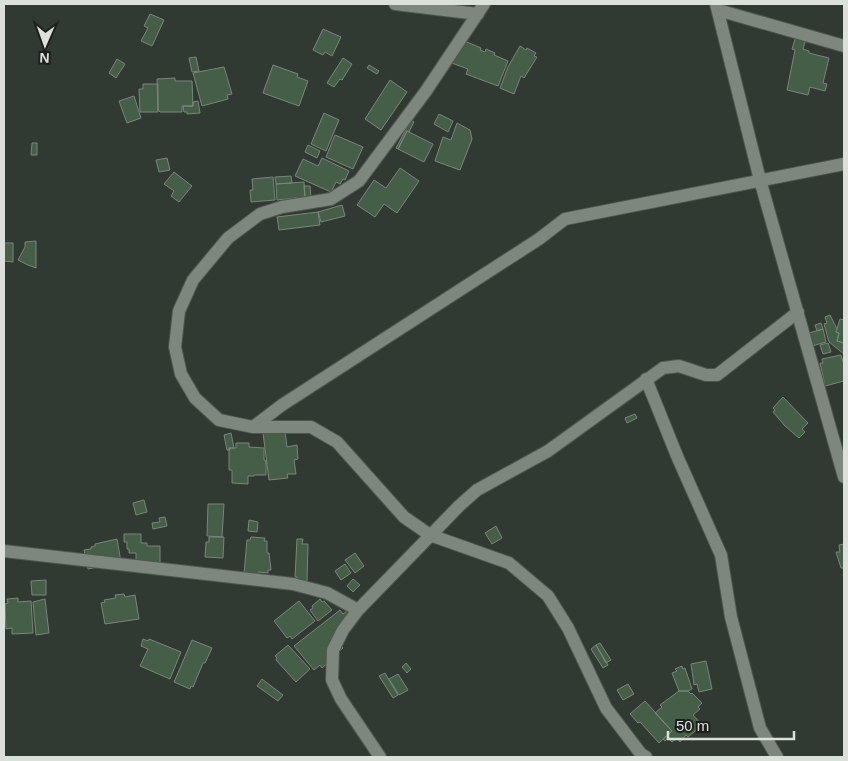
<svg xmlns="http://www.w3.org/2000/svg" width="848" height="761" viewBox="0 0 848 761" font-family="Arial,sans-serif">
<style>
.building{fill:#455e47;stroke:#7b857b}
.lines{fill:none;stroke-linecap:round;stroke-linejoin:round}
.minor-casing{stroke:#4f5650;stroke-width:14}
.minor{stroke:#7d877d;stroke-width:12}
</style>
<rect width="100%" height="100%" fill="#313a32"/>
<path class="building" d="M150,14l14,6 -12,26 -11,-5 7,-13 -4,-2z
M323,29l18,8 -9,19 -7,-4 -2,3 -10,-5z
M796,36l10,2 -3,11 6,2v2l20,5 -6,25 4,1 -2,7 -15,-4 -2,8 -21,-5 8,-40 -3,-1z
M462,40l19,8 -1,2 5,2 1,-3 9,4 -1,2 14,6 -10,25 -32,-12 2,-5 -19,-7z
M520,46l6,4 1,-2 9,5 -2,3 3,1 -13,21 -3,-2 -7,18 -14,-6 8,-21z
M196,57l3,14 -7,1 -3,-14z
M343,58l9,6 -10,16 -2,-1 -6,8 -7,-4z
M117,59l8,5 -9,14 -7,-5z
M273,65l25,9 -1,3 11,4 -9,25 -36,-13z
M369,65l10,6 -2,3 -10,-6z
M224,67l8,27 -5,1 1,4 -26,7 -9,-33z
M175,78v3h17l1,25h-11v6h-22l-2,-2 -1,-31z
M390,80l17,12 -26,38 -16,-11z
M143,84h15v28h-18l-1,-23h4z
M134,96l7,22 -14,5 -8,-22z
M198,101l2,12 -13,1v-2h-3l-1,-6h10v-4z
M324,113l15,7 -13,31 -15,-7z
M439,114l14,7 -5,11 -14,-8z
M411,120l3,2 -5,10 -2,-1 -9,18 -2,-1z
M457,123l13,7 2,9 -12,31 -25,-9 8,-24 8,3z
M407,131l26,13 -9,18 -26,-13z
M335,135l28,12 -10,22 -27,-12z
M32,143h5v12h-6z
M308,145l12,6 -3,7 -12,-6z
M167,158l3,12 -11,2 -3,-12z
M322,158l27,13 -4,9 -2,-1 -3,5 -4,-2 -5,10 -36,-16 8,-17 15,7z
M400,168l19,13 -22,32 -13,-9 -9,13 -18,-12 17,-25 12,8z
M174,172l18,14 -13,16 -8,-6 3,-5 -10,-7z
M291,176l1,7 -16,1 -1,-7z
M273,177l2,23 -24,2 -1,-12h3l-1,-11z
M304,182l1,15 -28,3 -1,-16z
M304,186h6l1,12 -6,1z
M342,205l3,11 -24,6 -3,-10z
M318,212l2,13 -41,5 -2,-13z
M36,241v27l-8,-3 -10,-5 7,-13v-5z
M4,243h9v19l-9,-1z
M830,315l7,14 -1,3 3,1 -2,8 7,2v11l-15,-12 -5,-18 3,-1 -2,-6z
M840,319l4,1v23l-7,-2 2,-8 -3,-1z
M821,323l2,6 -6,2 -2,-6z
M823,329l3,13 -14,4 -3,-13z
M828,343l3,9 -8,2 -3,-9z
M841,355l3,10v16l-19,5 -5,-23h3l-1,-4z
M783,397l25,26 -6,6 3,3 -6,6 -14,-12 -12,-14 2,-2 -2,-2z
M635,414l2,4 -10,5 -2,-5z
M285,431l2,16 10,-2 1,14 -4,1 2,14h-9l1,4 -19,2 -6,-47z
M231,433l3,15h-5l1,2h-3l-3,-15z
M236,443h13v4l15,1v12l2,1v14h-12v1h-6v8l-16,-1v-13h-3v-22h7z
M144,500l3,12 -11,3 -3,-12z
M208,504h16l-2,33 -15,-1z
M165,517l2,9 -14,3 -1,-6 8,-1 -1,-4z
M249,520l9,2 -1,10 -9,-1z
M496,526l6,12 -10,6 -7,-11z
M124,534h17v9h6v3h13v24h-24v-17h-7v-4h-2v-7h-3z
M209,537h15l-1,21 -18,-1 1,-15h3z
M251,537l14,1 -1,3h3v12h2l2,17h-3v3l-9,-1 -1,4 -14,-2 3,-34h3z
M117,539l4,23 -33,7 -4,-19 7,-1v-2l4,-1v-2z
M297,539h6l-1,5h6l-1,37h-10v-4h-2z
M844,544v27l-1,-3h-2l-5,-16h4l-1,-7z
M355,553l9,13 -9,7 -10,-13z
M345,564l6,9 -10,7 -6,-9z
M353,579l7,6 -7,7 -6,-6z
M46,580v15h-14l-1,-14z
M124,594l1,3 10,-2 4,24 -34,5 -4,-21 4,-1 -1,-2 12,-2 -1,-3z
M18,598v4l13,-1 2,32 -21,1v-6l-6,1 -1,-25 3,-1 -1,-4z
M45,599l4,34 -13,2 -3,-33z
M320,599l2,3 2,-1 8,9 -14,11 -8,-11 3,-2 -1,-2z
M299,601l16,20 -23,18 -2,-3 -3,2 -13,-17z
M340,610l3,4 4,-3 9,11 -21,17 8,9 -6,5 1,1 -16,14 -2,-3 -6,5 -20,-24z
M143,639l5,2 1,-2 32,13 -11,27 -30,-13 8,-17 -7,-3z
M192,640l20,8 -7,15h-2l-10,24 -2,-1 -1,3 -16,-7z
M600,643l11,17 -5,3 -10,-18z
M288,645l22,24 -14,13 -20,-22 1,-2 -2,-2z
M596,645l12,20 -5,3 -12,-19z
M706,661l6,28 -13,3 -2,-8 -3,1 -3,-21z
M406,663l5,6 -4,4 -5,-6z
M682,666l1,3 2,-1 7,21 -4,2h-9l-7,-18 5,-2 -2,-2z
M385,673l13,22 -5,3 -14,-22z
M398,674l10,16 -9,5 -10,-16z
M262,679l21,16 -5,6 -21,-15z
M628,684l6,10 -11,6 -6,-10z
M679,691h9l3,3 1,-1 10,10 -4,4 2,2 -7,6 9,10 -14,12 -2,-2 -6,7 -3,-4 -5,4 -4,-4 -3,3 -2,-2 9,-8 -17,-18 7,-6 -2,-2z
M645,701l27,30 -13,12 -19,-21 -2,1 -8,-9z"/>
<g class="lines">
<defs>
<path id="minor" d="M395,4l83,10
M484,4l-58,87 -67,90 -28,18 -49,8 -22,7 -32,24 -35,42 -14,31 -4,36 6,27 14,24 24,22 34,7h58l26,15 67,75 26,18 79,28 39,33 20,32 38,80 35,46 5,3
M716,4l44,176 84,297
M718,10l126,36
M646,379l31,77 44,99 10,62 29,111 17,29
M253,427l29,-22 257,-166 26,-20 279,-55
M4,551l289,33 34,9 31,17
M380,757l-39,-58 -9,-19 1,-30 10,-20 15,-20 101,-104 18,-16 71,-39 115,-83 16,-2 27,9h11l81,-63"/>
</defs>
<use href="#minor" class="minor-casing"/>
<use href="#minor" class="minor"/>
</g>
<rect width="848" height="761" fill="none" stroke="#dbe0db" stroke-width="10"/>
<g transform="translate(45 45) rotate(182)" stroke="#1c201c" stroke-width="4" paint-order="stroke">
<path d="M0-4L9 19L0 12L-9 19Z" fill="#dbe0db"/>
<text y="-8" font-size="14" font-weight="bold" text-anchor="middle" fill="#dbe0db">N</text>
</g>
<path d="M668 731v8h126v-8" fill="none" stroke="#dbe0db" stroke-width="2.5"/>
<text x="676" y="731" font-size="15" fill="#dbe0db" stroke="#1c201c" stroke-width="4" paint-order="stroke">50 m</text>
</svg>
